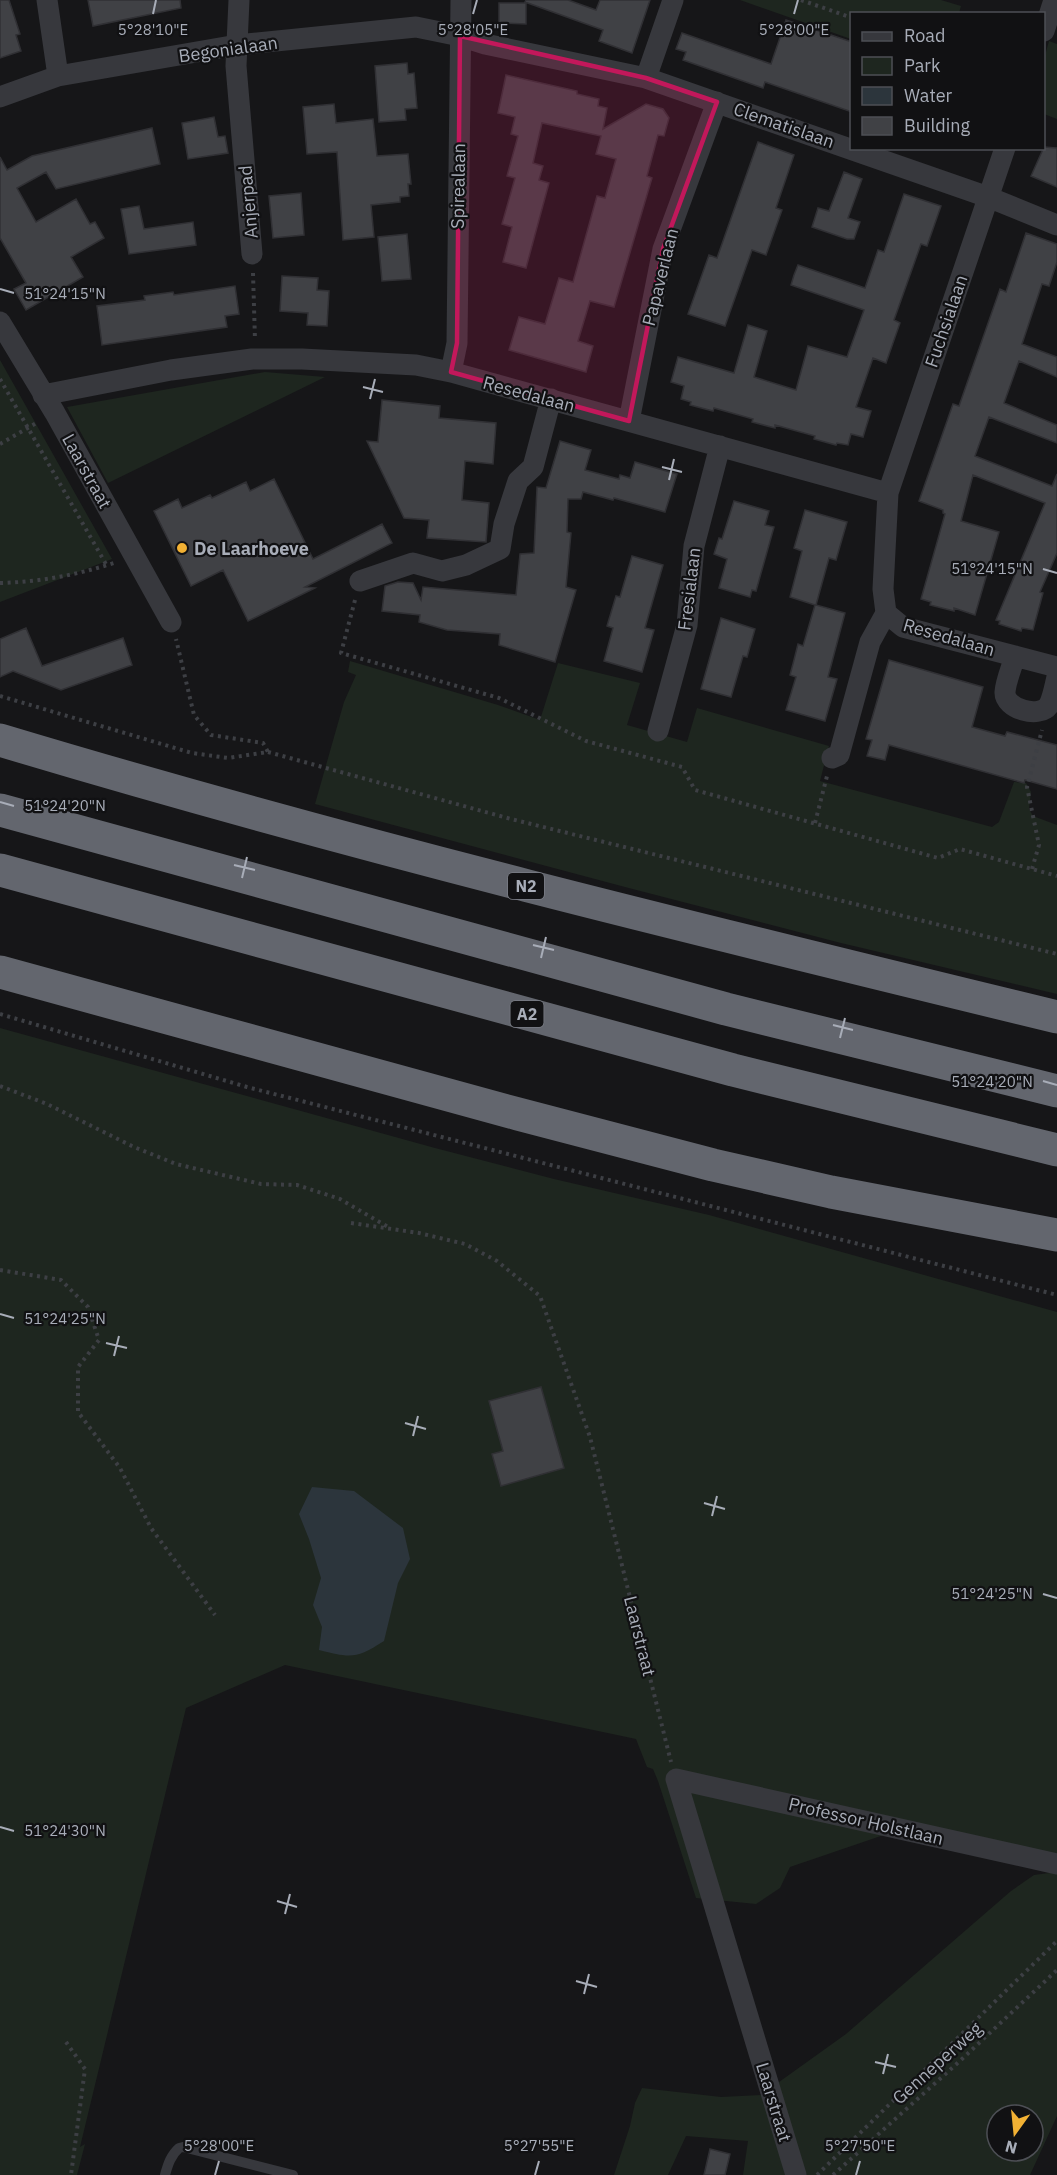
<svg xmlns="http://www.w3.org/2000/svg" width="1057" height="2175" viewBox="0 0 1057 2175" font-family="'IBM Plex Sans',sans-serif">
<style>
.green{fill:#1e261f;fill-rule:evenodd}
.water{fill:#2c353c}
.building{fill:#404145;stroke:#303034;stroke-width:1.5}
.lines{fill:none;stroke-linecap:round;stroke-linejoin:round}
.path{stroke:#3d3f44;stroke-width:4;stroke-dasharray:3 4.5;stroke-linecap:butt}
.lane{stroke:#37383d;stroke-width:10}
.street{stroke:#37383d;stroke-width:21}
.highway{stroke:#63666e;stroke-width:33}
.marked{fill:#c2185b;fill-opacity:0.2;stroke:#c2185b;stroke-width:4.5;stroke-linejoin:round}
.ticks{fill:none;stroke:#a8adb8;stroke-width:2}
.poi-dot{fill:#f2b134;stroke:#111113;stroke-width:2}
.labels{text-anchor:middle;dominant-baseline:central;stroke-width:4.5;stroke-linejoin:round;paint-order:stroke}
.shield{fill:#111113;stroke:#7b7e86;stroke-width:1.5}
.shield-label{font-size:16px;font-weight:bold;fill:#a8adb8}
.street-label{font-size:18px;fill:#a8adb8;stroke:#111113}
.poi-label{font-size:18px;font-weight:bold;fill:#a8adb8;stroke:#111113;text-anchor:start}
.ticks-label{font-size:15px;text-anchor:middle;fill:#a8adb8;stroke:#111113;stroke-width:4.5;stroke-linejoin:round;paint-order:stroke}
</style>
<rect width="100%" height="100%" fill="#161618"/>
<path class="green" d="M740,0h201l20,6 -2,7 -107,1 -1,25z
M1049,41l8,3v75l-13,-5v-55z
M0,360l112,199 -112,43z
M265,372l60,5 -217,106 -41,-76z
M350,661l148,44 42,15 18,-57 82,20 -13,42 60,17 10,-34 132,38 -9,35 172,46 7,-5 15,-40 12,1 5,9 -2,17 4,7 24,9v169l-216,-51 -216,-56 -310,-83 29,-102 12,-27 -8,-3z
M0,1028l435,120 119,31 155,36 348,97v543l-144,-30 -123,42 -10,21 -24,16 -60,-6 -38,-117 -5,-12 -6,-2 -11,-28 -351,-74 -99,43 -106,439 5,-3 -8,31h-77z
M1057,1872v244l-27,59h-287l5,-34 -62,-5 -18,39h-54l16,-49 5,-23 7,-15 79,9 40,-2 85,-61 165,-143 23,-16zM997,2115h36v36h-36z"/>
<path class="water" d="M312,1487l42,4 49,37 7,31 -12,24 -14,58c-28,18 -33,17 -65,9l3,-23 -9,-22 8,-27 -12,-39 -10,-25z"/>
<path class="building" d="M0,0h9l11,34 -4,1 5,16 -21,7z
M88,0h92l1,8 -88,18z
M526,0h42l28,10 4,-10h50l-18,53 -33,-12 4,-11 -78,-28z
M499,3h27v21l-27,-1z
M786,20l66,22v70l-87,-30 -2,6 -80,-28 3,-8 -10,-3 6,-16 89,31z
M407,63l1,11 6,-1 3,35 -12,1 1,11 -27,2 -4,-56z
M506,75l71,16v3l22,5 -1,7 9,2 -4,21 43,-25 17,5 6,9 -5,18 -6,-1 -11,41 5,2 -38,129 -24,-6 -12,40 15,5 -7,26 -77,-22 10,-33 26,7 14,-46 14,4 24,-86 8,2 11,-39 -20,-5 5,-18 -59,-13 -9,40 10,3 -4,14 10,3 -23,85 -23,-6 9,-35 -10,-3 13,-46 -8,-2 11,-40 -7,-2 4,-17 -17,-4z
M334,104l2,19 37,-4 4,37 31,-2 3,30h-3l1,12 -9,1v5l-29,3 3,32 -31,3 -6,-88 -30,2 -4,-47z
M214,117l4,20 7,-1 3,17 -40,6 -6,-36z
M152,128l8,36 -104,25 -10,-17 -29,16 19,34 40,-23 14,25 5,-2 9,16 -33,19 12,20 -57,33 -12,-21 12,-6 -26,-45v-81l7,13 25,-14z
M758,142l36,13 -18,53 6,2 -16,45 -14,-5 -27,76 -37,-12 21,-59 8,3z
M1044,147l13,1v39l-26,-11z
M844,172l18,7 -14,39 12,4 -6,17h-7l-35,-12 6,-19 11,3z
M301,193l3,42 -31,3 -4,-42z
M904,194l37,12 -14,40 -6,-2 -27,76 6,3 -14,40 -13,-5 -17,49 15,4 -8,26 -12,-3 -3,11 -11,-2 -1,2 -22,-6 1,-3 -40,-11v3l-23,-6 1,-3 -39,-11 -1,3 -23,-6 1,-3 -10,-3 3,-13 -13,-4 7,-25 56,16 14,-48 19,6 -13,46 42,13 12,-44 39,11 17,-47 -73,-25 3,-10 4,-10 67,23 13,-38 6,2z
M139,206l5,23 49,-7 3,23 -67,9 -8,-45z
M1026,233l31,11v18l-8,24 -7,-2 -20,60 35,13v20l-38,-16 -15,42 53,22v18l-68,-26 -14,39 77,30 5,-12v79l-17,39 3,1 -10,37 -11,-2 -1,3 -22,-7 1,-3 -4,-1 49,-117 -72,-28 -12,46 38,11 -24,83 -21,-7v3l-24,-6 1,-3 -10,-3 24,-85 -2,-1v-3l-24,-9 34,-97 6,2 41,-117 6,3z
M407,234l4,45 -29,2 -4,-44z
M282,276l36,2 -1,12 12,1 -2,35 -20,-1 1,-12 -28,-2z
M235,286l4,28 -14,2 2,11 -125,18 -5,-39 48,-6 -1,-4 29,-4 1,3z
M382,400l58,6 -1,12 57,5 -3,41 -28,-3 -3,39 27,3 -3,39 -59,-4 2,-18 -25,-2 -37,-77 11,1z
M560,441l31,9 -6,20 34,9 1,-4 10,3 5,-16 42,12 -12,38 -51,-14 -1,2 -30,-8 -2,7h-13l-1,33 4,1 -5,54 10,3 -21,72 -56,-17 1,-11 -53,-4 -28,-8 1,-7 -38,-4 3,-25 13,-4 15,1 8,17 2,-13 93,8 4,-41 14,-1 3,-66 9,1z
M274,479l39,80 69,-35 10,19 -87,44 10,1 -67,33 -25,-51 -32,16 -37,-75 24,-12 4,9 28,-13 2,3 34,-16 4,9z
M734,501l35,10 -4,14 9,2 -18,64 -4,-1 -2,7 -31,-9 8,-29 -13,-5 5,-16 3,1z
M805,510l42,12 -11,38 -7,-2 -13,47 29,8 -17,64 9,2 -12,42 -39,-11 10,-33 -6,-2 4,-15 4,-16 5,2 12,-41 -25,-8 12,-46 -8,-3z
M632,556l31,9 -18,63 9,2 -12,42 -38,-11 9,-33 -6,-2 9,-30 4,1z
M721,618l34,11 -8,28 -4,-1 -12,41 -30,-8z
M26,628l16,38 81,-28 9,27 -71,25 -48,-19 -13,6v-38z
M889,660l94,27 -11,40 33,9 2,-4 50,13v44l-32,-9 -1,3 -135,-38 -4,15 -18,-4 5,-16 -6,-1z
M541,1387l23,81 -63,18 -9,-32 11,-3 -14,-50z
M710,2149l20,5 -5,21h-21z"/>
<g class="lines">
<path class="path" d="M801,0l51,18
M253,273l2,67
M0,379l107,187
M0,444l38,-22
M0,583c40,-1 76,-8 114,-20
M355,600l-14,53 158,45 87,43 96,26 13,23 243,68 22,-9 97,27
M0,696l192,57 36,5 40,-6 -5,-9 -52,-8 -17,-20 -18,-76
M268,752l243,67 546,135
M815,823l12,-47
M1032,869l7,-24 -12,-58 15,-57
M0,1014l247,73 810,208
M0,1086l47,18 87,43 42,17 85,20 36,1 43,14 48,28
M351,1223l68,10 46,11 32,17 43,35 50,141 81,325
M0,1270l61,10 27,27 11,33 -21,27v45l42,56 31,60 64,87
M66,2042l19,27 -14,106
M817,2175l240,-234
M833,2175l129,-116 95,-89"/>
<path class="lane" d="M165,2175c3,-11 6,-20 14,-27l4,-1 110,28"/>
<path class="street" d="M47,0l11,76
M239,0l-3,66 16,188
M1044,31l10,-31
M646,78l27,-78
M0,97l58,-21 179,-31 179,-18 44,9 25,8 161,34 342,119 69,28
M0,322l55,91 116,209
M451,372l6,-29 4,-343
M43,395l128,-25 81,-11h50l114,6 35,7 437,121 -5,96 3,24 17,14 154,40
M629,421l34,-172 54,-147
M888,493l117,-345
M360,581l53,-18 29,8 24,-6 34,-16 4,-25 14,-43 15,-14 18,-68
M1015,656c-3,11 -9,24 -10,36 -1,17 35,27 44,13 4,-8 6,-20 8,-28
M658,731l29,-106 7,-79 26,-100
M832,758l7,-3 31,-113 16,-29
M796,2175l-120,-396 381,85"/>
<path class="highway" d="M0,740c349,105 703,191 1057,277
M0,810l726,199 331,82
M0,870l733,200 324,80
M0,972l518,142 195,51 118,27 226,43"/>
</g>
<path class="marked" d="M460,36l186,42 71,24 -54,147 -34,172 -178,-49 6,-29z"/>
<path class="ticks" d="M153,14l3,-14M473,14l4,-14M794,14l4,-14M0,289l14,4M363,387l20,5M370,399l5,-20M662,467l20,5M669,480l5,-21M1043,569l14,4M0,802l14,4M234,865l21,5M242,878l5,-21M533,945l21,5M541,958l5,-21M833,1025l20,5M840,1038l5,-20M1043,1081l14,4M0,1314l14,4M106,1343l21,5M114,1356l5,-20M405,1423l21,6M413,1436l5,-20M704,1503l21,6M712,1516l5,-20M1043,1594l14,4M0,1827l14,4M277,1901l20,6M285,1914l5,-20M576,1981l21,6M584,1994l5,-20M875,2062l21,5M883,2074l5,-20M215,2175l4,-14M535,2175l4,-14M856,2175l4,-14"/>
<circle class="poi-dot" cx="182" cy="548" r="6"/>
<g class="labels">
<g class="shield">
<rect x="508" y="873" width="36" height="26" rx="4.5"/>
<rect x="510.5" y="1001" width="33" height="26" rx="4.5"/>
</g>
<g class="shield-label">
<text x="526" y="886">N2</text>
<text x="527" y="1014">A2</text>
</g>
<g class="street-label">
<text transform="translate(228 49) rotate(-8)">Begonialaan</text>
<text transform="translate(784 125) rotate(19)">Clematislaan</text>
<text transform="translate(458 186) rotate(-89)">Spirealaan</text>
<text transform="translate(248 202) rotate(-95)">Anjerpad</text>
<text transform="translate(660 277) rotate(-76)">Papaverlaan</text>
<text transform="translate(946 321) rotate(-71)">Fuchsialaan</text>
<text transform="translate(529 394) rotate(15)">Resedalaan</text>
<text transform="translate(87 471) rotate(61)">Laarstraat</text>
<text transform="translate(689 589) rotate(-83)">Fresialaan</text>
<text transform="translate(949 637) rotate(16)">Resedalaan</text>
<text transform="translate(640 1636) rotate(76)">Laarstraat</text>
<text transform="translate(866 1821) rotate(13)">Professor Holstlaan</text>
<text transform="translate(937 2063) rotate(-42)">Genneperweg</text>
<text transform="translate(774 2102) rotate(73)">Laarstraat</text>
</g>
<g class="poi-label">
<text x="194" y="548">De Laarhoeve</text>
</g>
</g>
<g class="ticks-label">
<text x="153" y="35">5°28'10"E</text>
<text x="473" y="35">5°28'05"E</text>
<text x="794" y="35">5°28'00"E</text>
<text x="65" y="299">51°24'15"N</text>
<text x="992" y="574">51°24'15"N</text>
<text x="65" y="811">51°24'20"N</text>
<text x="992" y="1087">51°24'20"N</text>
<text x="65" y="1324">51°24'25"N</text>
<text x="992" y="1599">51°24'25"N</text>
<text x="65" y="1836">51°24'30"N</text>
<text x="219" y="2151">5°28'00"E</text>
<text x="539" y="2151">5°27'55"E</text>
<text x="860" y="2151">5°27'50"E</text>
</g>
<rect x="850" y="12" width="195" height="138" fill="#111113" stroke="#4d4f55" stroke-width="1.5"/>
<rect x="862" y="32" width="30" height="9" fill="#37383d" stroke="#4d4f55" stroke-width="1.5"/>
<text x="904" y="42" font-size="18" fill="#a8adb8">Road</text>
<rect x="862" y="57" width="30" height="18" fill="#1e261f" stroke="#4d4f55" stroke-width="1.5"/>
<text x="904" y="72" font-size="18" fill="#a8adb8">Park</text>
<rect x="862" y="87" width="30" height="18" fill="#2c353c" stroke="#4d4f55" stroke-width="1.5"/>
<text x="904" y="102" font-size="18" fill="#a8adb8">Water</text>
<rect x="862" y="117" width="30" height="18" fill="#404145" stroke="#4d4f55" stroke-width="1.5"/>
<text x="904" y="132" font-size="18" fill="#a8adb8">Building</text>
<g transform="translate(1015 2133) rotate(195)"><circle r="28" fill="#111113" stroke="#4d4f55" stroke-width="1.5"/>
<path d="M0-4.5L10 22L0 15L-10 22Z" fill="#f2b134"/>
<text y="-9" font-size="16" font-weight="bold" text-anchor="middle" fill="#a8adb8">N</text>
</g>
</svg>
